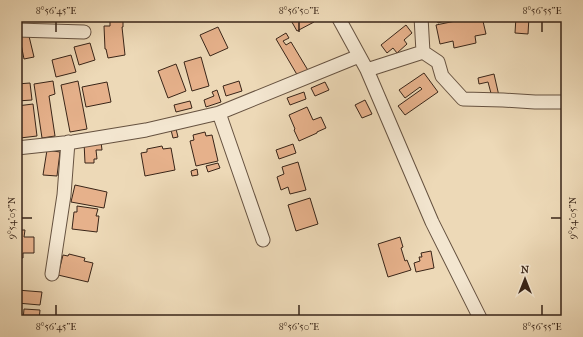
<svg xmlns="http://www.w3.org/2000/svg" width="583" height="337" viewBox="0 0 583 337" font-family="'IM FELL French Canon',serif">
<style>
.building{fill:#e6b18b;stroke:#392518}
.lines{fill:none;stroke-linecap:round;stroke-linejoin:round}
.minor-casing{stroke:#665240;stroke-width:15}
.minor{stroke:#f3e6d0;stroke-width:13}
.ticks{fill:none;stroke:#392518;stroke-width:1.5}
.neatline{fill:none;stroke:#392518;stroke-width:1.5}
.ticks-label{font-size:10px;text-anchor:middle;fill:#392518}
</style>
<rect width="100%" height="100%" fill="#edd9b7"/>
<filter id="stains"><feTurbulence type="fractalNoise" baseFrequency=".005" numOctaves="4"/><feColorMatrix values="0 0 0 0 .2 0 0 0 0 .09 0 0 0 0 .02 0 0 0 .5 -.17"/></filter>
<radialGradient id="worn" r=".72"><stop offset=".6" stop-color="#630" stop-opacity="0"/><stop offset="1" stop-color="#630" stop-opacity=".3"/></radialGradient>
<path class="building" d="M289,17h22l3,5 -17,9z
M436,17h20l-18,6z
M475,17h7l4,17 -11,2 1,7 -22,5 -1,-7 -13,3 -4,-19z
M516,17h13l-1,17 -13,-1z
M110,18h13v9h-1l3,28 -17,3 -2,-9h-1l-1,-23h6z
M406,25l6,8 -8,7 3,4 -10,9 -4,-5 -6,5 -6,-8z
M218,27l10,21 -18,8 -10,-21z
M28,32l6,25 -10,2 -5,-25z
M286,33l3,5 -6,3 3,4 5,-3 18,30 -10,6 -23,-39z
M90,43l5,17 -16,5 -5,-18z
M71,55l5,17 -20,5 -4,-17z
M201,57l8,29 -17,5 -8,-29z
M176,64l10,27 -18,7 -10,-27z
M424,73l14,19 -33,23 -7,-9 24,-17 -2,-2 -15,11 -6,-8z
M494,74l5,22 -7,1 -4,-15 -9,2 -1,-6z
M53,81l2,13 -6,2 6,40 -13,2 -8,-54z
M78,81l9,48 -17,3 -9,-47z
M239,81l3,10 -16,5 -3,-10z
M107,82l4,20 -25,5 -4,-20z
M325,82l4,8 -14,6 -4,-8z
M30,83l2,17 -15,1v-17z
M217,90l4,12 -15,5 -2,-7 10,-4 -2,-4z
M304,92l2,7 -16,6 -3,-7z
M365,100l7,14 -10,4 -7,-13z
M190,101l2,7 -16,4 -2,-7z
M33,104l4,32 -17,2 -3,-23v-9z
M307,107l6,13 8,-3 5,11 -9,4v1l-18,8 -5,-11 1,-1 -6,-14z
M176,129l2,8 -5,1 -2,-8z
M205,132l1,4 6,-1 6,26 -22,5 -6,-25 4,-1 -1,-5z
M84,142h17l1,8h-6l1,9h-3v4h-9z
M293,144l3,9 -17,6 -3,-9z
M162,146l1,3 8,-1 4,22 -30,6 -4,-23 6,-1v-3z
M47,150l13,2 -3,24 -14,-1z
M298,162l8,28 -16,4 -2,-7 -7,3 -4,-13 7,-3 -2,-7z
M218,163l2,5 -12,4 -2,-6z
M197,169l1,6 -6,1 -1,-5z
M75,185l32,7 -3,16 -33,-6z
M310,198l8,26 -22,7 -8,-26z
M77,206l21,3 -2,7h3l-2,16 -25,-3 2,-17h3z
M17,230h8l-1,7h10v16h-11v5l-6,-1z
M400,237l3,10 -2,1 4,13 2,-1 4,10 -23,7 -10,-33z
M431,251l3,17 -18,4 -2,-9 6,-2 -1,-4h3l-1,-4z
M69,254l16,4 -1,3 9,2 -5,19 -30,-7 5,-20 5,1z
M17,290l25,2 -2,13 -23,-2z
M24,309l16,1 -1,10h-16z"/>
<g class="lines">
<defs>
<path id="minor" d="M338,17l29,53 65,152 49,98
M17,30l67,2
M423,52l15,10 4,14 21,23 40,1 32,2h31
M367,70l56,-18 -2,-35
M219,113l44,127
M17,148l56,-6 73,-12 73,-17 140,-57
M52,274l12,-79 4,-53"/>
</defs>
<use href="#minor" class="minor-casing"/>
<use href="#minor" class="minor"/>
</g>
<path class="ticks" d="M56,22v10M299,22v10M542,22v10M22,218h10M551,218h10M56,305v10M299,305v10M542,305v10"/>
<rect width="583" height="337" fill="none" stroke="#edd9b7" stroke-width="44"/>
<g transform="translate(525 279)" stroke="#f3e6d0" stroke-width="3" paint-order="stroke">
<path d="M0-3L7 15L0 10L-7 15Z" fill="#392518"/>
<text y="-6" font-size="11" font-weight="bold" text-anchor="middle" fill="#392518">N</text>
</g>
<rect x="22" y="22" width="539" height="293" class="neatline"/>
<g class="ticks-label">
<text x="56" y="14">8°56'45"E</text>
<text x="299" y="14">8°56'50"E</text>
<text x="542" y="14">8°56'55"E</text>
<text transform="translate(11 218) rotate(-90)" y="4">9°54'05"N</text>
<text transform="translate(572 218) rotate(-90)" y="4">9°54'05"N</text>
<text x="56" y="330">8°56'45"E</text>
<text x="299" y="330">8°56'50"E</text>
<text x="542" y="330">8°56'55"E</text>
</g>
<rect width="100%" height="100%" filter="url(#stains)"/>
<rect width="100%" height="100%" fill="url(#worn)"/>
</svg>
